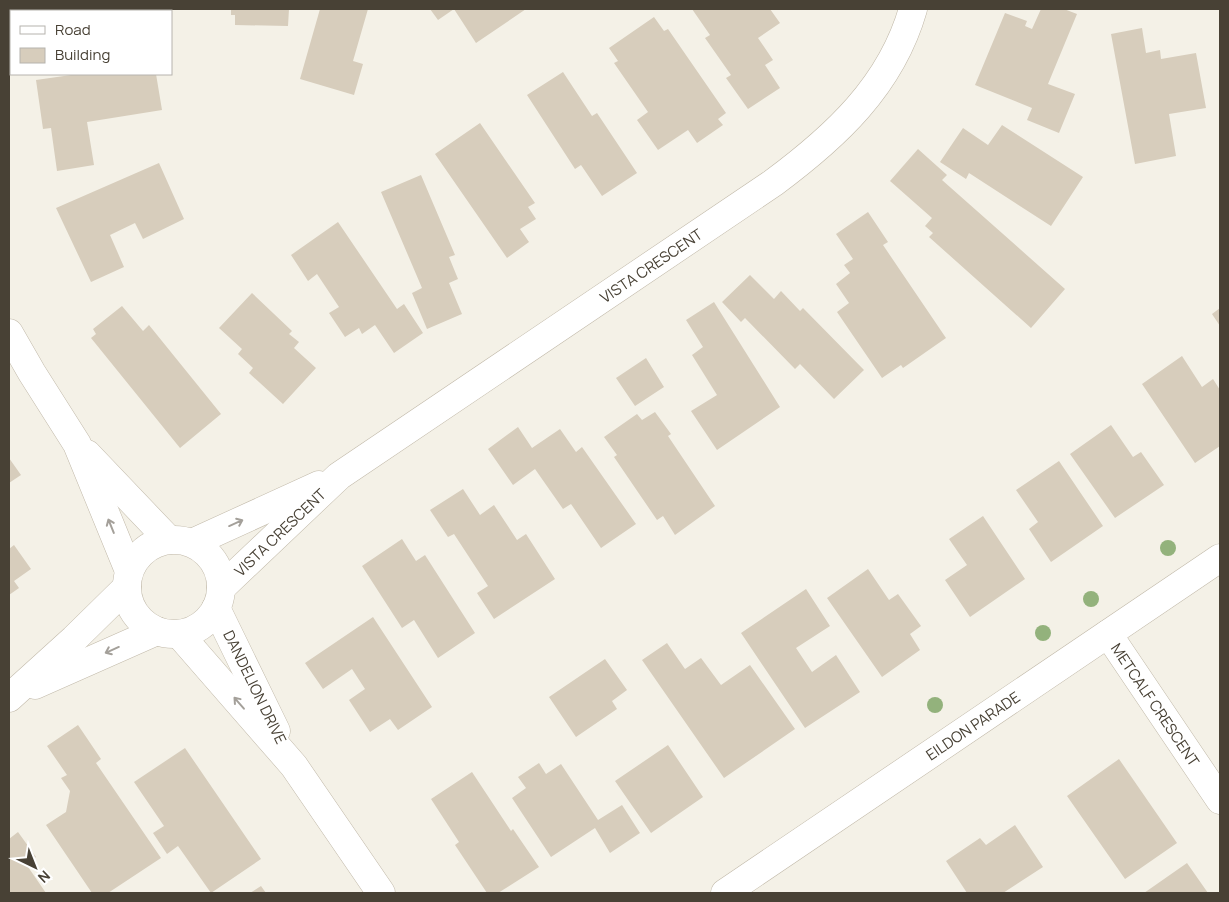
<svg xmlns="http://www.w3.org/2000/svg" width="1229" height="902" viewBox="0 0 1229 902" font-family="Manrope,sans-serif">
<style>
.building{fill:#d7cdbc}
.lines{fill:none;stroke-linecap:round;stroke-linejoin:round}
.minor-casing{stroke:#c1b9a9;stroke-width:29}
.minor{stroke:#fff;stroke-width:28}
.tree{fill:#93b27c}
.oneway{stroke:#a4a09a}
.labels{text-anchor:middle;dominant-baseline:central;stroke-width:4;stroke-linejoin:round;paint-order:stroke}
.street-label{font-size:15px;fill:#484135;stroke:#fff}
</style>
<rect width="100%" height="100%" fill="#f4f1e7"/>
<path class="building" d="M41,9h121v2h-121z
M231,9h58l-1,17 -53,-1v-10h-4z
M320,9h48l-15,52 10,3 -9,31 -54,-16z
M430,9h96l-50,34 -22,-34 -16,11z
M692,9h78l10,14 -22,15 15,22 -8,5 15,23 -32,21 -22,-31 5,-3 -26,-37 5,-3z
M1041,9h23l13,5 -29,70 27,10 -16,39 -32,-13 5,-12 -57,-23 30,-72 22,8 -2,5 7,3z
M654,17l10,14 4,-2 58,84 -8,6 5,6 -26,18 -9,-13 -30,20 -21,-30 11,-8 -34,-49 4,-2 -9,-13z
M1142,28l4,25 14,-3 1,9 35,-6 10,55 -37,6 7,42 -41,8 -24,-130z
M563,72l29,44 5,-3 40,60 -35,23 -21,-31 -6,4 -48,-74z
M78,74h78l6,36 -75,12 7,43 -37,6 -6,-43 -8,1 -7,-49z
M480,123l55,80 -7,4 8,12 -16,10 9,13 -22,16 -72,-104z
M1002,125l81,52 -32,49 -82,-53 -3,6 -26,-17 23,-34 25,17z
M918,149l29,26 -5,5 123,109 -34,39 -102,-91 4,-4 -8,-7 7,-8 -42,-37z
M159,163l25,56 -41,20 -8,-16 -25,12 14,32 -33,15 -35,-74z
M421,175l34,80 -6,2 9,22 -9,4 13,31 -35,15 -15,-36 10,-5 -41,-96z
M868,212l20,30 -5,3 63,93 -43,30 -2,-3 -19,13 -45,-66 12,-9 -13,-19 14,-11 -6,-8 9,-6 -17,-25z
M338,222l59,87 7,-5 19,29 -29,20 -19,-28 -13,9 -3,-6 -14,9 -16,-24 10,-6 -22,-33 -9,7 -17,-26z
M750,275l24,24 7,-8 19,20 3,-3 61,62 -30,29 -34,-35 -5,5 -50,-51 -4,4 -19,-20z
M252,293l40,38 -3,3 10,8 -5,6 22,20 -33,36 -34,-31 4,-5 -15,-14 4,-5 -23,-21z
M714,302l66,105 -63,43 -26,-39 26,-16 -25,-40 11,-8 -17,-27z
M122,306l21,25 6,-6 72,89 -41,34 -89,-110 5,-4 -3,-5z
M1220,308v18l-8,-12z
M1182,356l20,31 11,-8 7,11v56l-25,17 -53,-79z
M646,358l18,29 -29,19 -19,-28z
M655,412l16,22 -3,2 47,70 -40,29 -12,-19 -6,4 -43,-63 3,-2 -13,-18 33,-23 5,6z
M1111,425l22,32 8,-5 23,33 -49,33 -45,-64z
M518,427l14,21 28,-19 16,23 6,-5 54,77 -35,24 -30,-44 -8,5 -28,-40 -22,16 -25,-36z
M9,458l12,17 -12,8z
M1059,461l44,65 -52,36 -22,-33 9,-7 -22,-32z
M463,489l17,26 14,-10 23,35 9,-6 29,45 -61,40 -17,-26 11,-7 -34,-52 -6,3 -18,-27z
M983,516l42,63 -55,38 -25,-37 22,-15 -18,-26z
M402,539l14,22 9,-6 50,78 -37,25 -24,-38 -12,8 -40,-62z
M14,545l17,24 -17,12 5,7 -10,7v-46z
M868,569l21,31 9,-6 23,32 -11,8 10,16 -38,27 -55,-79z
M806,589l24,37 -34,22 16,24 24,-17 24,37 -55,36 -64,-95z
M373,617l59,90 -34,23 -8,-11 -20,13 -21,-32 16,-11 -13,-20 -29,20 -18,-26z
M667,643l18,26 16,-11 20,27 29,-20 45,64 -71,49 -82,-118z
M605,659l22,31 -15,11 5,8 -41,28 -27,-40z
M78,725l23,34 -5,4 65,95 -53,35h-16l-46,-68 20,-13 4,-21 -9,-13 6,-3 -20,-29z
M668,745l35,52 -52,36 -36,-52z
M185,748l76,111 -50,34 -33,-47 -11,8 -14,-21 11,-7 -30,-44z
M1119,759l58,84 -52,36 -58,-83z
M539,763l7,11 15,-10 37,56 24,-15 18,28 -30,20 -15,-25 -44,29 -39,-59 14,-10 -8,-11z
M472,772l39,59 2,-2 26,38 -41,26h-11l-32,-48 4,-3 -28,-43z
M1015,825l28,42 -40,26h-36l-21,-32 34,-23 6,7z
M18,832l18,25 -10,7 20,29h-37v-54z
M1187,863l21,30h-64z
M261,886l5,7h-16z"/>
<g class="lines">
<defs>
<g id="minor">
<path d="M9,333l23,40 45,71 52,127"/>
<path d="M87,454l82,86"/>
<circle cx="174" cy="587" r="47"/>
<path d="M192,543l127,-58"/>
<path id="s1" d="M221,588l118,-112 434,-293c62,-46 118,-97 140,-174"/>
<path d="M216,608l60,123"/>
<path d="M179,634l115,132 87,127"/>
<path id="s2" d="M1108,634l112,166"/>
<path d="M35,685l122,-54"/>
<path d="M9,698l65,-59 53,-52"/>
<path id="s3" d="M725,893l495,-335"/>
</g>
</defs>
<use href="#minor" class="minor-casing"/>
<use href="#minor" class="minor"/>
</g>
<g class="tree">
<circle cx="1168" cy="548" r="8"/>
<circle cx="1091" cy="599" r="8"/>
<circle cx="1043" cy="633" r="8"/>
<circle cx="935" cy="705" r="8"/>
</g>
<defs><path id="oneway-shaft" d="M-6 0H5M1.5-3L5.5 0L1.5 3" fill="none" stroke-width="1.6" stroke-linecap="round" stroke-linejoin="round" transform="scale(1.25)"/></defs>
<g class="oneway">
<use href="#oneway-shaft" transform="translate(236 523) rotate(-24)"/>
<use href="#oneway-shaft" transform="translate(111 526) rotate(-112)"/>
<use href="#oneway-shaft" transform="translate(112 650) rotate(156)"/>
<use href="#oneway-shaft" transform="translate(239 703) rotate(-131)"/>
</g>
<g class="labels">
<g class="street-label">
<text stroke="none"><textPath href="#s1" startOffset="539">VISTA CRESCENT</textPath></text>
<text stroke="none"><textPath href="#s1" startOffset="81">VISTA CRESCENT</textPath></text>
<text transform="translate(255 687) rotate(64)">DANDELION DRIVE</text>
<text stroke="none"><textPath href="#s2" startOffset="85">METCALF CRESCENT</textPath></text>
<text stroke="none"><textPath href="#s3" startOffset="299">EILDON PARADE</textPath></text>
</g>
</g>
<rect width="1229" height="902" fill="none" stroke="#484135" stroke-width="20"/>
<rect x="10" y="10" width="162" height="65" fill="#ffffff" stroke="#b6b3ae"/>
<rect x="20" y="26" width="25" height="8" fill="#ffffff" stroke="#b6b3ae"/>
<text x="55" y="35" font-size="15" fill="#484135">Road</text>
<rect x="20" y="48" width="25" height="15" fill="#d7cdbc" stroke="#b6b3ae"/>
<text x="55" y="60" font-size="15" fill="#484135">Building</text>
<g transform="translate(35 867) rotate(137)" stroke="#ffffff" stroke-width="4" paint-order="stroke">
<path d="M0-4L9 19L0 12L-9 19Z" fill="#484135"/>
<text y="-8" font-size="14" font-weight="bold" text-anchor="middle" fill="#484135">N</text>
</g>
</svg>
